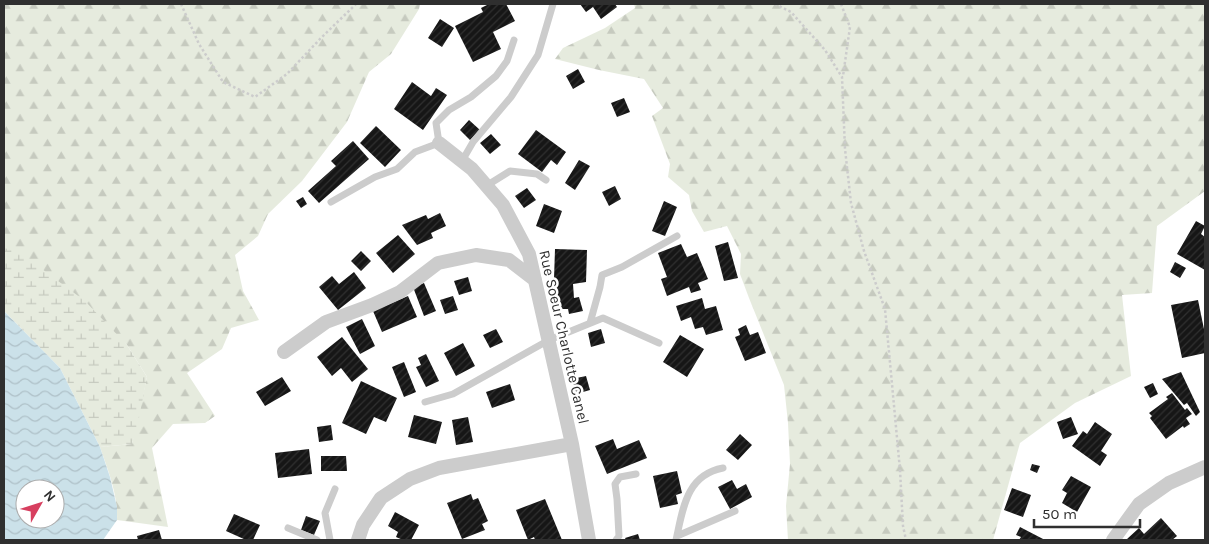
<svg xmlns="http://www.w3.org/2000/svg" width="1209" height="544" viewBox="0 0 1209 544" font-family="Karla,sans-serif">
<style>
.forest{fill:url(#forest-firs)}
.wetland{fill:url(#wetland-marsh)}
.water{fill:url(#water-waves);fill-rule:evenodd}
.building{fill:url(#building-hatch)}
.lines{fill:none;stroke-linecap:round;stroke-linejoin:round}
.path{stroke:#ccc;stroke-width:2.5;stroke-dasharray:2.5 2.5;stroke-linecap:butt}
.service{stroke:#ccc;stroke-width:7}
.minor{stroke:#ccc;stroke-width:14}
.labels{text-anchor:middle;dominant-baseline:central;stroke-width:5;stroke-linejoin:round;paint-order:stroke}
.street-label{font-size:15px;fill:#2f2f2f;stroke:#fff}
</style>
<defs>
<pattern id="forest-firs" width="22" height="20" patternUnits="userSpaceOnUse" patternTransform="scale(1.25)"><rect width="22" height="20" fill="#e6ebde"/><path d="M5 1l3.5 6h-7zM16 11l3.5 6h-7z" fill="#c6cabf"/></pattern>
<pattern id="wetland-marsh" width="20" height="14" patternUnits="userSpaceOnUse" patternTransform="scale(1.25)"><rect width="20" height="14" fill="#e6ebde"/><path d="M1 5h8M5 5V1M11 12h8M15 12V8" fill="none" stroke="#c6cabf"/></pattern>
<pattern id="water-waves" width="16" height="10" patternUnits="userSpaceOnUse" patternTransform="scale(1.25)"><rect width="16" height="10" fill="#cbe1e9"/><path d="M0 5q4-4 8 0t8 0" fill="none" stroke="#afc1c8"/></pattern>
<pattern id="building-hatch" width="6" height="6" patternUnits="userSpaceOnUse" patternTransform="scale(1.25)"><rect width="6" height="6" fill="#161616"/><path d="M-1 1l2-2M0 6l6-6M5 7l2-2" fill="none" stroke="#303030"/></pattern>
</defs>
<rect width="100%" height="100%" fill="#fff"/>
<path class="forest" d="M4,4h416l-1,5 -28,45 -22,18 -22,50 -45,59 -34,33 -10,22 -23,19 8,36 16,29 -28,8 -9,21 -35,24 28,43 -10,7 -32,1 -21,24 16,79 -51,-7c1,-26 -9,-49 -17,-73l32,-3 15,-67 -20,-32 -123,-97z
M634,4h571v187l-48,35 -5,67 -30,2 9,81 -56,27 -55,40 -27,97h-205l-2,-34 4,-42 -2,-41 -4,-38 -35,-87 -9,-24 1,-20 -14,-28 -23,6 -12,-21 -3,-16 -21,-18 2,-13 -18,-48 11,-8 -19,-29 -45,-9 -44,-11 8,-11 42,-20 30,-20z"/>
<path class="wetland" d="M4,248l15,4 66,49 42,44 20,32 -10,51 -5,16 -32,3 -40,-79 -56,-57z"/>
<path class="water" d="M4,311l56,57 40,79 10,30 7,30v13l-14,20h-99zM25,489h30v30h-30z"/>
<path class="building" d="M489,4h17l9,17 -22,11 8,17 -28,13 -18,-36 28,-14 -2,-4z
M580,4h35l2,3 -16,12 -8,-12 -7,5z
M440,19l14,9 -12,19 -14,-9z
M578,69l7,13 -12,7 -7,-13z
M412,82l19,14 5,-8 11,7 -24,35 -29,-21z
M624,98l6,14 -13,5 -6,-14z
M469,120l11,10 -10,10 -10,-10z
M376,126l25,24 -16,17 -25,-24z
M536,130l30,22 -9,13 -6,-5 -9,12 -24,-18z
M491,134l10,11 -11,9 -10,-11z
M353,141l16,18 -50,44 -11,-12 28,-25 -5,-5z
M579,160l11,6 -15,24 -10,-7z
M615,186l6,13 -12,7 -7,-14z
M527,188l9,12 -12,8 -9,-12z
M303,197l4,7 -6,4 -5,-7z
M664,201l13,6 -12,29 -13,-5z
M544,204l18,7 -8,22 -18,-7z
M440,213l6,13 -15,7 2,5 -16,7 -15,-20 24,-10 2,4z
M1196,221l9,5 -4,8 4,3v33l-28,-16z
M398,235l17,19 -22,19 -17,-20z
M728,242l10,36 -14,3 -9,-35z
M681,244l6,13 10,-4 11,26 -10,4 3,7 -10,3 -2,-6 -22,9 -6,-17 6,-2 -9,-24z
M555,249l32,1 -1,32 -13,2 1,14 5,-1 4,14 -14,3 -1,-5h-15z
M361,251l10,10 -10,10 -10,-10z
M1175,262l11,6 -6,10 -10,-6z
M354,272l12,16 -28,22 -19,-23 13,-11 7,8z
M468,277l4,14 -13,4 -5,-14z
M424,283l12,28 -12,5 -11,-29z
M408,296l9,21 -35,15 -9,-21z
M453,296l5,14 -13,4 -5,-14z
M702,298l3,11 11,-3 7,24 -17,5 -3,-8 -8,2 -4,-12 -10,4 -5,-15z
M1198,300l7,34v19l-23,5 -11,-53z
M362,319l13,27 -15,8 -14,-27z
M746,325l4,10 8,-3 8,21 -21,8 -10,-24 5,-2 -2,-6z
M496,329l7,13 -13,6 -7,-13z
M601,329l4,14 -14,4 -3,-14z
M680,335l24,14 -17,28 -24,-15z
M342,337l26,32 -16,13 -11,-14 -9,8 -15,-19z
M463,343l12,23 -19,10 -12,-23z
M426,354l13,27 -13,6 -10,-20 5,-2 -3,-7z
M404,362l12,30 -12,5 -12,-30z
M1181,372l19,40 -4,4 -9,-13 -3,2 -22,-26z
M586,376l4,14 -14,4 -4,-15z
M282,377l9,14 -26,15 -9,-14z
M361,381l36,17 -11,24 -12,-5 -8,17 -24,-11z
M1153,383l5,11 -8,4 -6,-11z
M510,384l5,16 -23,8 -6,-16z
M1172,393l13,17 2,-2 5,6 -6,4 4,6 -6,4 -1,-2 -17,13 -16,-21 2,-2 -3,-3 19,-14 -2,-2z
M414,415l28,7 -6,22 -28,-7z
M468,417l5,25 -17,3 -4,-25z
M1071,417l7,17 -15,5 -6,-17z
M1095,422l17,12 -11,17 6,4 -7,11 -28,-20 11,-15 4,3z
M331,425l2,15 -14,2 -2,-15z
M740,434l12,11 -14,15 -12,-10z
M613,439l4,10 22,-9 8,18 -40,16 -12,-28z
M309,449l3,25 -34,4 -3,-25z
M321,456h25l1,15h-26z
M1032,464l8,2 -3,7 -7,-3z
M677,471l5,22 -6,2 2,9 -18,4 -7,-32z
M1071,476l20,11 -14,25 -15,-9 5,-10 -5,-3z
M732,480l5,9 9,-5 6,13 -22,12 -12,-22z
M1012,488l19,7 -8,22 -19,-7z
M471,494l2,6 5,-2 10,23 -6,3 3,6 -23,9 -15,-36z
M545,499l17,41h-27l-1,-3 -6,3 -12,-30z
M395,512l24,13 -8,15h-8l-7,-3 2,-5 -10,-6z
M234,514l26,11 -7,15h-7l-20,-9z
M306,516l14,5 -6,14 -13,-5z
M1161,518l16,18 -5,4h-44l-1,-1 12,-11 5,6z
M1020,527l25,13h-26l2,-3 -5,-2z
M159,530l3,10h-24l-1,-4z
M638,534l2,6h-14l-1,-2z"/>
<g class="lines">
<path class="path" d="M181,4l18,40 24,38 32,15 32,-23 33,-35 36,-35
M775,4l16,8 34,38 17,27 3,72 6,54 13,48 21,58 15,161 3,56 3,14
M841,4l9,23 -7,49"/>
<path class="service" d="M462,161l11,-19 38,-45 27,-42 15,-51
M486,186l24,-15 27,3 9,6
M331,202l44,-25 22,-8 18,-17 24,-9 -3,-20 13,-13 22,-13 25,-21 11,-15 7,-21
M590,323l10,-36 2,-12 20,-8 55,-31
M425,402l28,-8 96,-54 54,-22 56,25
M288,528l29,12
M677,536l58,-25
M330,540l-5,-27 10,-24
M616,540l3,-4 -2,-37 -2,-15 5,-7 16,-3
M676,540c7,-31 10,-65 47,-72"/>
<path class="minor" d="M439,143l33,26 31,36 26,49 43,190 17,96
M284,352l42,-30 46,-17 28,-13 38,-29 38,-8 33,5 26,20
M358,540l5,-15 18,-27 29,-19 29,-11 133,-24
M1113,540l26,-36 30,-21 36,-16"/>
</g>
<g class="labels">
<g class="street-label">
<text transform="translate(564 337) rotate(77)">Rue Soeur Charlotte Canel</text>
</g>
</g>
<rect width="1209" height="544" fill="none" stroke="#2f2f2f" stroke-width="10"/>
<g transform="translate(40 504) rotate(51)"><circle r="24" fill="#ffffff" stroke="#acacac"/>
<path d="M0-4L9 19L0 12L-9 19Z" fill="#d73f5f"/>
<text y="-8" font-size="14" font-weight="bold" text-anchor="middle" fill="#2f2f2f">N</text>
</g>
<path d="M1034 519v8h106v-8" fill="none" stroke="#2f2f2f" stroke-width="2.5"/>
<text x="1042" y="519" font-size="15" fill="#2f2f2f" stroke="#ffffff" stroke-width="4" paint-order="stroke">50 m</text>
</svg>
